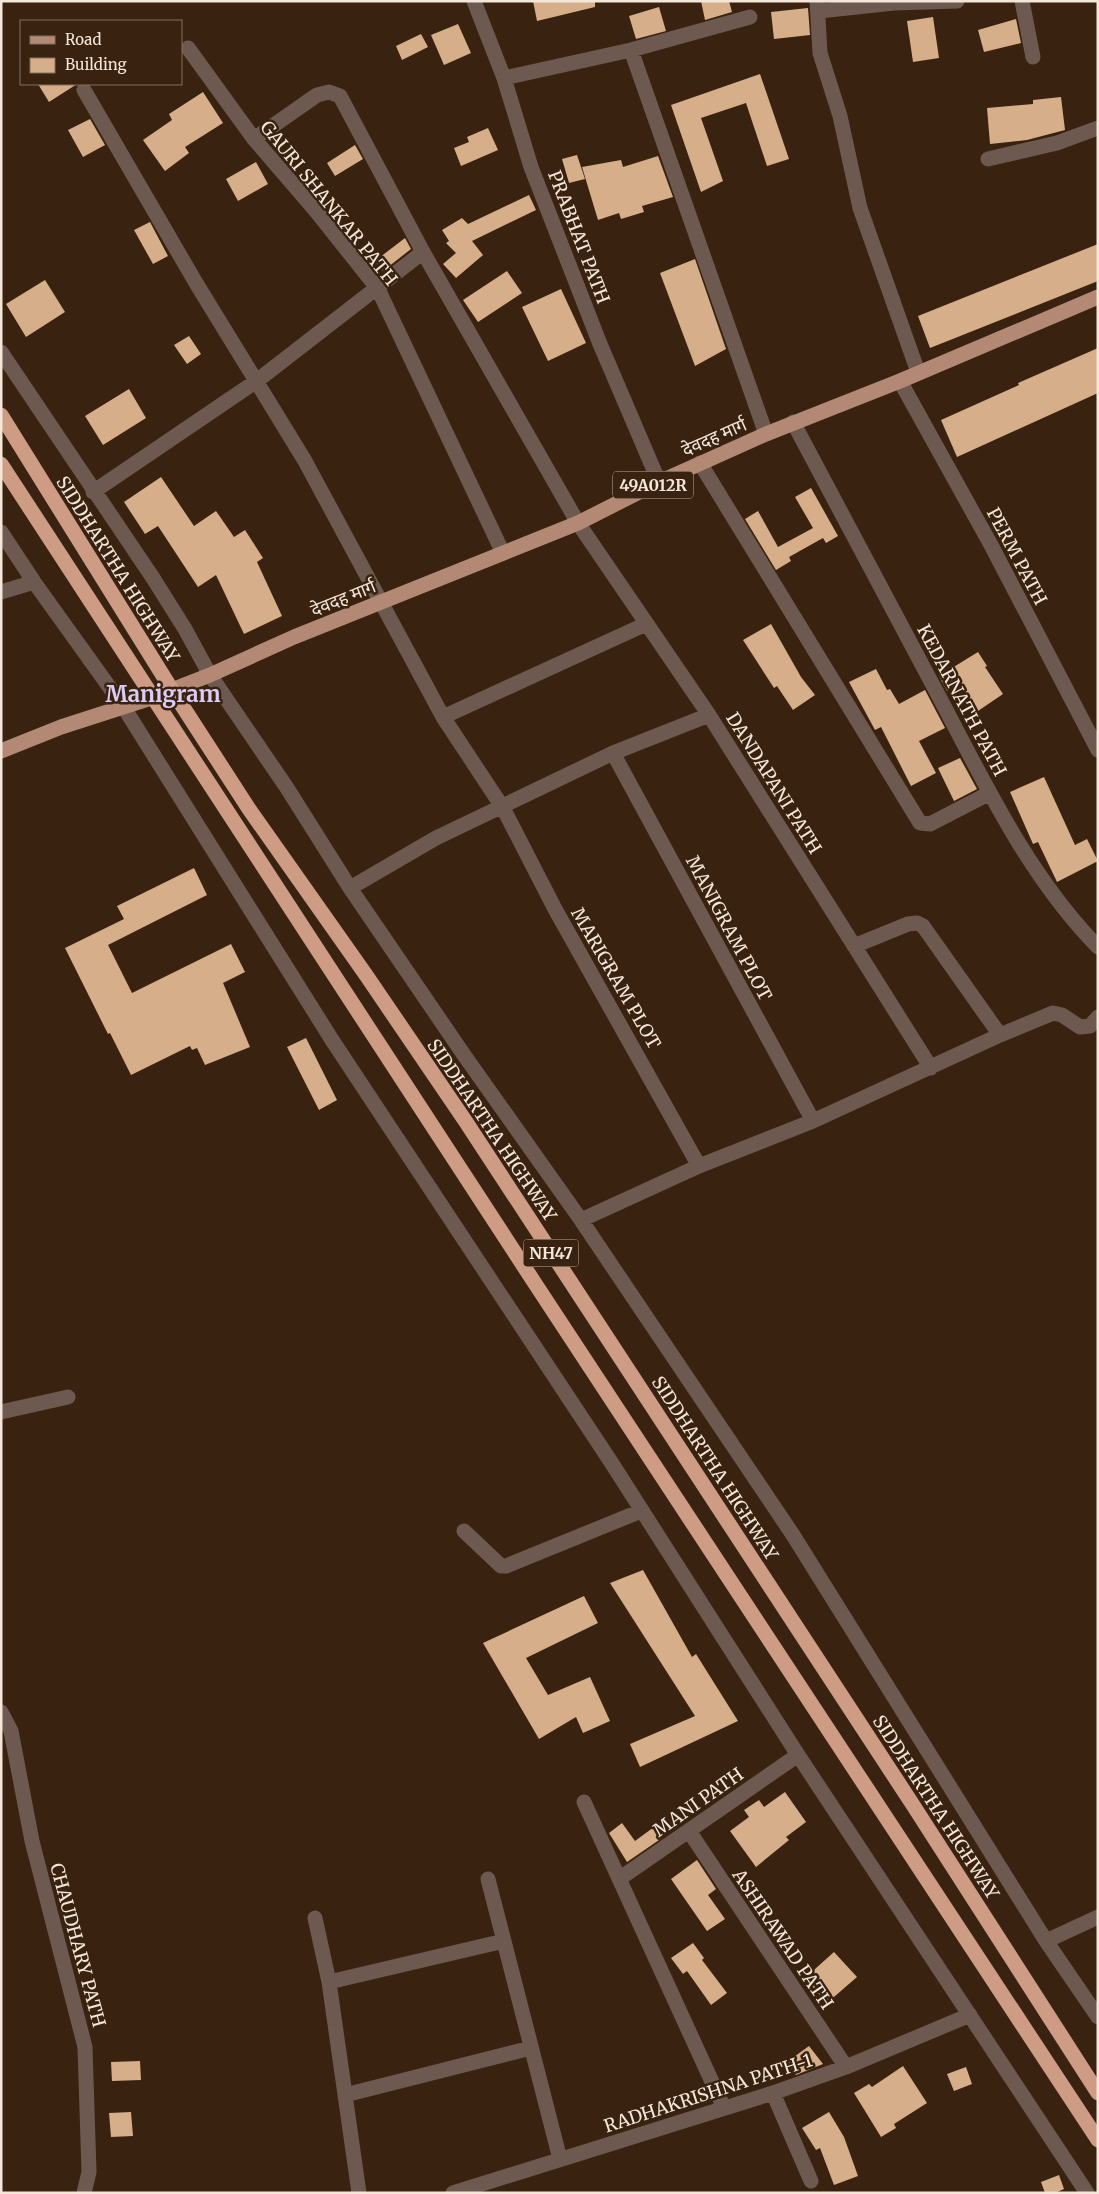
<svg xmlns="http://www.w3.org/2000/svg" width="1099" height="2194" viewBox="0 0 1099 2194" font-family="Merriweather,'Noto Sans Devanagari',serif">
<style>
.building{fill:#d6ae89}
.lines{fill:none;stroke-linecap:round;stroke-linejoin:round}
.minor{stroke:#6e5950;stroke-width:15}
.major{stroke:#b38976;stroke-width:15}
.highway{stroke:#ce9b85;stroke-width:15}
.labels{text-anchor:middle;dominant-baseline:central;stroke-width:5;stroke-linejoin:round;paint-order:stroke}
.shield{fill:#392310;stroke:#bdac9d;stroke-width:1}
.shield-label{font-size:16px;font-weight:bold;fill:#f5e6da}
.street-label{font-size:18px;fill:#f5e6da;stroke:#392310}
.district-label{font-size:22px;font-weight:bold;fill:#dbccf6;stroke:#392310}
</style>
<rect width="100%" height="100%" fill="#392310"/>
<path class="building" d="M533,1h62v6l-58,14z
M701,1h28l3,11 -27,8z
M659,7l7,24 -30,8 -7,-23z
M808,8l2,27 -36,4 -3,-27z
M933,17l6,41 -26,4 -6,-41z
M1016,19l5,24 -37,9 -6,-22z
M458,24l13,29 -27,12 -13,-30z
M421,34l7,13 -26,13 -6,-14z
M760,74l29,85 -22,7 -21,-63 -45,15 22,63 -22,11 -30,-87z
M38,84h39l-28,18z
M203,92l20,31 -38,24 4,6 -24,18 -22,-31 29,-20 -3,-6z
M1061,97l4,33 -38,10 -37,4 -3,-36 46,-4v-4z
M90,119l15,26 -22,12 -15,-27z
M488,128l10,22 -37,16 -7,-18 15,-6 -2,-5z
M355,145l8,14 -28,17 -8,-13z
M577,155l8,24 -16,4 -7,-24z
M658,156l15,41 -31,9 2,6 -23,7 -2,-6 -21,7 -16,-53 39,-7 2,7z
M256,162l12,22 -30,17 -12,-22z
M529,195l7,15 -64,31 11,14 -27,23 -13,-14 13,-11 -10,-10 3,-2 -7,-11 20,-12 6,6z
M150,222l18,34 -15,8 -19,-34z
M405,238l6,11 -28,22 -8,-10z
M1098,244v37l-168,67 -12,-32z
M695,259l31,90 -31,17 -35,-93z
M507,271l15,22 -44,29 -15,-22z
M45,280l20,32 -39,25 -20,-33z
M561,289l25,54 -38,18 -26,-54z
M189,336l12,18 -14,10 -13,-19z
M1098,348v45l-141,64 -16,-37 78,-35 -1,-2z
M129,389l17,29 -43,27 -18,-29z
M161,477l33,49 22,-15 18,26 11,-7 18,28 -6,4 25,54 -38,18 -28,-59 -18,12 -40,-61 -13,8 -21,-32z
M811,488l27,48 -12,7 -3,-5 -34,19 2,4 -15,9 -31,-51 13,-8 20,36 35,-19 -18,-31z
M771,624l30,53 14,18 -22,15 -16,-24 -3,2 -31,-48z
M978,652l9,14 -2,1 18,27 -25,17 -19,-28 -12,8 -8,-15z
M876,669l11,21 3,-1 9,15 26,-14 20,38 -26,13 17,32 -25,13 -30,-59 -6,3 -26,-48z
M960,758l17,31 -23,12 -16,-33z
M1044,777l31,68 12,-6 11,22 -41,21 -19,-40 -5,2 -23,-52z
M194,868l13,27 -99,50 24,48 99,-49 14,28 -22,11 27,64 -45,18 -8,-17 -5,2 -2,-4 -59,29 -21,-42 -2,1 -43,-86 59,-29 -7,-13z
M306,1038l31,62 -18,10 -32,-63z
M643,1570l49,87 4,-3 42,67 -98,46 -10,-23 65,-28 -85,-133z
M584,1596l14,27 -72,35 22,37 42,-18 20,44 -27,12 -7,-16 -37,22 -56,-96z
M785,1792l21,30 -20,15 3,3 -33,27 -26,-36 19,-14 -5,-7 15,-10 5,7z
M622,1823l13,18 19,-14 8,11 -35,24 -18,-29z
M697,1860l19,29 -8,6 17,24 -18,12 -36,-52z
M693,1943l11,15 -2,2 25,33 -16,12 -24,-34 -4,3 -12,-16z
M834,1952l23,25 -30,26 -22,-25z
M809,2046l14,18 -27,11 -9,-13z
M140,2061l1,19 -29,1 -1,-19z
M903,2066l24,37 -33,21 2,4 -15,9 -27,-44 15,-9 3,3z
M966,2067l6,17 -18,7 -7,-17z
M131,2112l2,24 -22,1 -2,-24z
M829,2112l15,25 14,39 -24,9 -14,-37 -4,2 -14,-22z
M1059,2175l5,14 -9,4h-10l-4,-11z"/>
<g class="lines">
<path class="minor" d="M474,1l30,77 27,89 69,177 59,138
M817,1l3,52 20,63 20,92 58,164
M1022,1l11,56
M819,11l75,-8 63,-2
M188,48l66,91 62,72 62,78 125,264
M631,50l135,384
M504,78l127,-28 119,-33
M84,90l112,193 109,178 138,256 60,91 52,101 144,257
M254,139l63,-44 12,-3 11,4 83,156 155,271 131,192 222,353
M988,159l69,-16 41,-15
M1,352l152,226 32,51 25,46 77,113 63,100 114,167 117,165 212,315 253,406 52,76
M900,381l91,164 107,205
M793,422c50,95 101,189 151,284 44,84 87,173 154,241
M700,463l220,360 10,1 60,-31
M93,492l165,-112 165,-128
M1,532l33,50 89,124 209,334 279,422 187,293 289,438
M1,592l33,-10
M443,717l203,-93
M613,753l200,368
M350,888l86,-50 177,-85 96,-38
M854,946l54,-22 9,-1 6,3 77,109
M581,1220l118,-54 114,-45 187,-86 53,-22 9,2 18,12 10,-1 8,-9
M1,1412l67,-15
M464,1531l37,35h5l135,-55
M1,1712l10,19 21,110 53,206 4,125 -5,21
M584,1802l140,306
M689,1831l157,236
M488,1879l72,280
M619,1879l179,-124
M315,1918l14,64 30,211
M1046,1941l52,-24
M329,1982l175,-41
M773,2093l38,88
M345,2095l186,-47
M453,2193l320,-100 73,-26 124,-52"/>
<path class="major" d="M1,751l60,-24 93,-30 56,-22 84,-38 284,-114 81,-41 107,-48 134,-53 198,-84"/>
<path class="highway" d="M1,415l171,275 77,119 117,166 100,147 447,683 185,288
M1,464l535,821 562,855"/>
</g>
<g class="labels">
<g class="shield">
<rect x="613" y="471.5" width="80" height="27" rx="4"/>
<rect x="523.5" y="1239.5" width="55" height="27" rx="4"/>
</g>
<g class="shield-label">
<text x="653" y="485">49A012R</text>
<text x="551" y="1253">NH47</text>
</g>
<g class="street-label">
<text transform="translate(329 203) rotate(51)">GAURI SHANKAR PATH</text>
<text transform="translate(579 237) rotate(69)">PRABHAT PATH</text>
<text transform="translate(714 437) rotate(-24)">देवदह मार्ग</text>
<text transform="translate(1017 556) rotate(62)">PERM PATH</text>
<text transform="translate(118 569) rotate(58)">SIDDHARTHA HIGHWAY</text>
<text transform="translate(343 598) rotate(-22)">देवदह मार्ग</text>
<text transform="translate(962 700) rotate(62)">KEDARNATH PATH</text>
<text transform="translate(774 783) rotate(58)">DANDAPANI PATH</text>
<text transform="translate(729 928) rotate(62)">MANIGRAM PLOT</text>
<text transform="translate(616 978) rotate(60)">MARIGRAM PLOT</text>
<text transform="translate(492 1130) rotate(56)">SIDDHARTHA HIGHWAY</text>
<text transform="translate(715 1468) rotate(57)">SIDDHARTHA HIGHWAY</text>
<text transform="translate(698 1802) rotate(-35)">MANI PATH</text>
<text transform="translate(936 1807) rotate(57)">SIDDHARTHA HIGHWAY</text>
<text transform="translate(783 1939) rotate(56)">ASHIRAWAD PATH</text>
<text transform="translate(78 1945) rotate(75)">CHAUDHARY PATH</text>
<text transform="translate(708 2093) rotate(-18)">RADHAKRISHNA PATH-1</text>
</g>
<g class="district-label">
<text x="163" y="694">Manigram</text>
</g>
</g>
<rect width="1099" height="2194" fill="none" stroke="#f5e6da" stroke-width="5"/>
<rect x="20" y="20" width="162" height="65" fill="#392310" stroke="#847161"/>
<rect x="30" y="36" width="25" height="8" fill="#b38976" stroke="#847161"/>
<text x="65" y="45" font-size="15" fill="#f5e6da">Road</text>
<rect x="30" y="58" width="25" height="15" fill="#d6ae89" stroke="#847161"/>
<text x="65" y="70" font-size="15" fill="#f5e6da">Building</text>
</svg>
